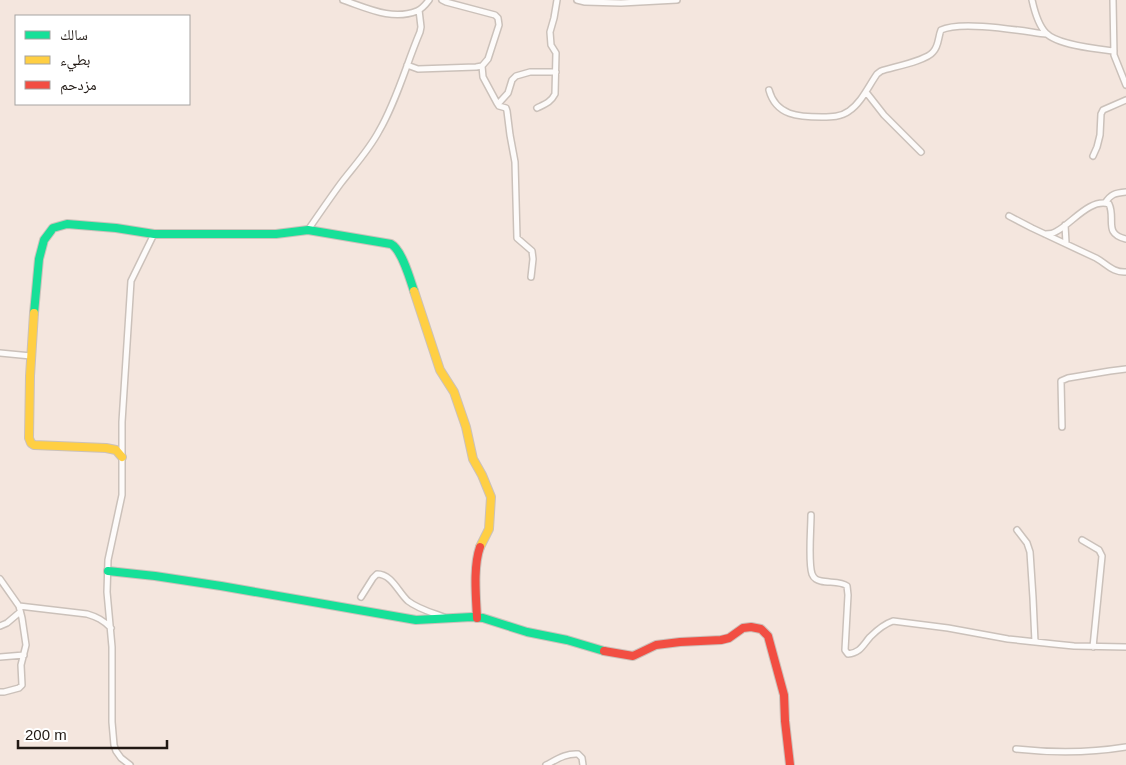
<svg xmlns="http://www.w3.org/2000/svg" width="1126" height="765" viewBox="0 0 1126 765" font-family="Arial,'Noto Naskh Arabic',sans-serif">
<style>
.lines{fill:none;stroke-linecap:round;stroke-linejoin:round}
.street-casing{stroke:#cbc1ba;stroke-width:8}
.fast-casing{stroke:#cbc1ba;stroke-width:10}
.slow-casing{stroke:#cbc1ba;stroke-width:10}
.jam-casing{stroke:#cbc1ba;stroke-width:10}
.street{stroke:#fdfbfa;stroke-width:5}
.fast{stroke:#16e098;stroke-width:8}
.slow{stroke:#ffcf43;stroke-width:8}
.jam{stroke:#f24e42;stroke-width:8}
</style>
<rect width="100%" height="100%" fill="#f4e6de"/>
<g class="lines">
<defs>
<path id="street" d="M343,0c24,8 49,21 74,11 5,-2 9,-7 12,-11
M577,0l8,2 36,1 56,-3
M1032,0c2,9 7,26 14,33 11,12 51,16 68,18
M1113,0l1,55 12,30
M407,65l11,4 58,-2 6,-1 6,-7 11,-34 -1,-7 -3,-3 -49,-13 -4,-2
M482,66l1,11 14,26 2,3 7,2 1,3 3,24 5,27 2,76 15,13 1,8 -2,18
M769,90c7,26 30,27 53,27 9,0 19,0 27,-6 12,-8 19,-24 28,-37l4,-3c12,-4 45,-10 52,-19 6,-6 5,-15 8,-22 20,-10 81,1 105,4
M866,92l18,23 37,37
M498,104l10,-11 4,-13 4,-4 14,-4h26
M537,108c8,-4 14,-6 18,-14l1,-41 -5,-8 -1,-13 4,-14 3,-18
M1093,156l4,-9 3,-12 1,-21 2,-4 23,-10
M1105,203c6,-9 10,-10 21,-11
M1009,216l23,12 64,30c11,6 17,15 30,14
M1065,225l1,18
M308,230c11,-16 22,-32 33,-47 13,-17 28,-33 38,-52 18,-31 27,-66 41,-99l1,-5 -2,-17
M1045,234c4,0 8,0 12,-3 15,-8 33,-33 52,-27 7,15 -6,30 17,35
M0,353l31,3
M1062,427l-1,-46 7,-3 42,-7 16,-2
M811,515c0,15 -3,47 1,59 2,5 5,6 9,7 8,2 20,0 26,5l1,9 -3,55 3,4c12,-1 15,-9 22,-17 7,-7 14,-13 23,-16l55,7 60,11 46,5 20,2 52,1
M1017,530l10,13 3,9 3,46 2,44
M1082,540l17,10 3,6 -9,91
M0,579l19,27 3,12 4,27 -5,20 1,20 -3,3 -15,4h-4
M361,597l12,-19 4,-4c15,0 21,18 31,27 10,8 25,12 36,16
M19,606l68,8c10,3 16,6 24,14
M0,626l7,-3 13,-11
M0,657l24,-2
M1016,749c37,4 73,4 110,-2
M130,765l-9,-7 -5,-7 -2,-6 -2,-23v-75l-5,-55 1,-32 14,-65v-73l9,-141 23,-47
M546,765c10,-5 20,-12 32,-11l4,4 1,7"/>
<path id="fast" d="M34,313l5,-54 5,-19 9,-12 14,-4 49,4 38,6h122l32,-4 83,14c11,6 19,35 23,47
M108,571l47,5 66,10 195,34 56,-3 11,1 44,14 40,8 37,11"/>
<path id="slow" d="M414,291l26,79 14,22 12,35 7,32 9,16 9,22 -2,32 -9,18
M34,313l-4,63 -1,62 2,5 3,2 72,3 10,2 6,7"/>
<path id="jam" d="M477,618c-1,-22 -4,-51 3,-71
M604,651l29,5 23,-11 24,-3 41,-2 8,-2 14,-10 8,-1 10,2 7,7 16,59 1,26 5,44"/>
</defs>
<use href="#street" class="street-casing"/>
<use href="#fast" class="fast-casing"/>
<use href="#slow" class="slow-casing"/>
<use href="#jam" class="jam-casing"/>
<use href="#street" class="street"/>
<use href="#fast" class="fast"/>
<use href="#slow" class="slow"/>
<use href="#jam" class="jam"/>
</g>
<rect x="15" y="15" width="175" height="90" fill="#ffffff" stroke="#a6a3a1"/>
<rect x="25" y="31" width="25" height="8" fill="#16e098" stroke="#a6a3a1"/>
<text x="60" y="40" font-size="15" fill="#211914">سالك</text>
<rect x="25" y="56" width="25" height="8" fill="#ffcf43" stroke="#a6a3a1"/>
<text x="60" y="65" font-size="15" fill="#211914">بطيء</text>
<rect x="25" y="81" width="25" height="8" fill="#f24e42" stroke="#a6a3a1"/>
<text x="60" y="90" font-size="15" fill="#211914">مزدحم</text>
<path d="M18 740v8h149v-8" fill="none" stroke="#211914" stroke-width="2.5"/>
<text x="25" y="740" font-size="15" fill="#211914" stroke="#ffffff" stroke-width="4" paint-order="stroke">200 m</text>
</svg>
